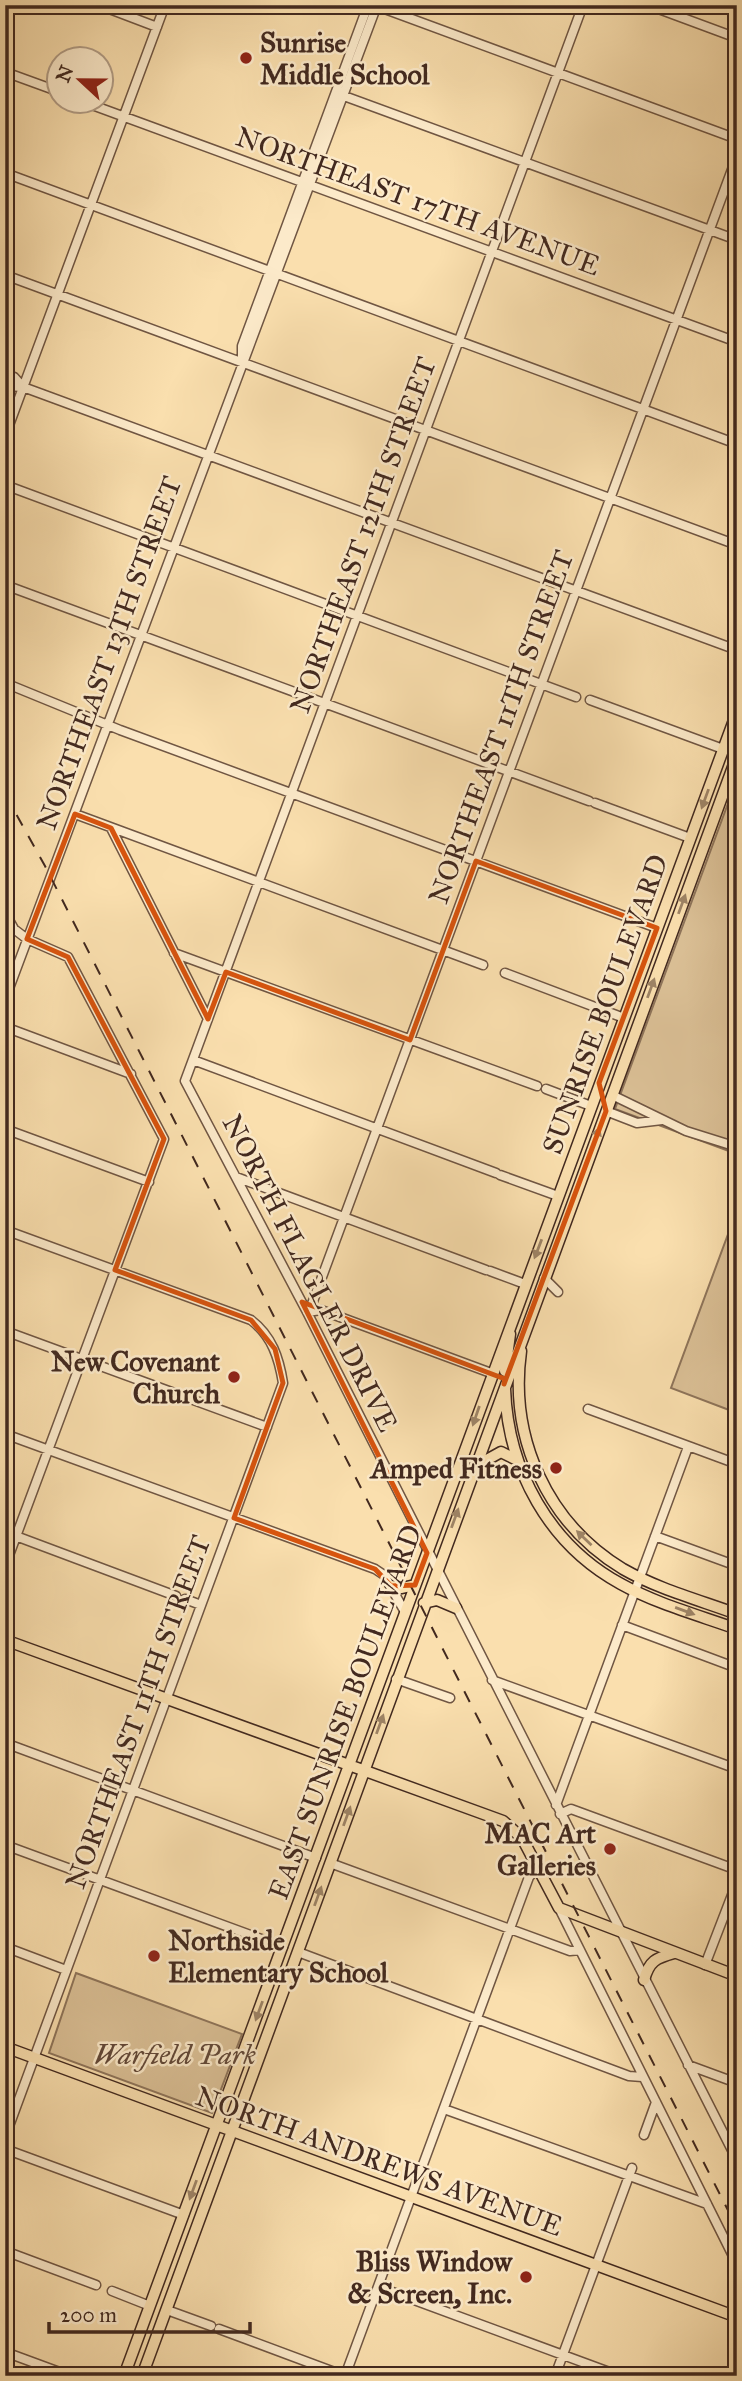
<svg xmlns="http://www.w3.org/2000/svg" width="742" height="2381" viewBox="0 0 742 2381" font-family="'IM FELL Great Primer',serif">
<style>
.green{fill:#dbc096;stroke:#8e745a;stroke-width:2}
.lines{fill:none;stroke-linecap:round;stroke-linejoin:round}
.minor-casing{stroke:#705643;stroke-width:11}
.major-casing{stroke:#42291f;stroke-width:13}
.minor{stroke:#fceaca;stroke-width:8}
.major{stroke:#fadfae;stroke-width:10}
.rail{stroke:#42291f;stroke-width:2;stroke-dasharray:12 12;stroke-linecap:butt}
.oneway{fill:#9e8466}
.marked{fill:none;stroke:#d7540e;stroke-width:5;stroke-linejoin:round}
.poi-dot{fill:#8f2418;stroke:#fceaca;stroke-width:2.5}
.labels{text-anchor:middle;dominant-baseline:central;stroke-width:5;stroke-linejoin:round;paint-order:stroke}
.poi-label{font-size:28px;font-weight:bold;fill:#42291f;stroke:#fceaca;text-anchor:end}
.street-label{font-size:28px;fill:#42291f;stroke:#fceaca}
.park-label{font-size:28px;font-style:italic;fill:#614737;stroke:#fceaca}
</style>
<rect width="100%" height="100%" fill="#fadfae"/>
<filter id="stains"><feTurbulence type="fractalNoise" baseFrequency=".00286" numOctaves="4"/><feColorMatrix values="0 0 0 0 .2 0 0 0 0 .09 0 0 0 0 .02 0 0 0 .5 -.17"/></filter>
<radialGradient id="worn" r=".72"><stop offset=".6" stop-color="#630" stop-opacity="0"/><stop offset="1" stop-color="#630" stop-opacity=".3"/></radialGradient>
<path class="green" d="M737,779v375l-122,-45z
M737,1210v203l-66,-25z
M76,1973l166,61 -30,79 -163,-60z"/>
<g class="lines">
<defs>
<path id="minor" d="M99,5l58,22
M374,5l363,134
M583,5l-398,1076 122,231 430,848
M648,5l89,33
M5,72l55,20
M344,96l393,144
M84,102l653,240
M5,173l732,271
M5,275l732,270
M242,359v-13l126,-341
M5,374l9,3 9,10
M5,386l18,1 714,263
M5,436l160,-431
M5,485l571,212
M5,585l584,216
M5,683l115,47 537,198
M590,700l133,49
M595,803l95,35
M75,814l408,151
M111,828l97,191
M5,913l9,16 13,10 41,18 96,182 -159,427
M174,953l363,133
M505,973l119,45
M5,999l372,-994
M5,1027l126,47
M193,1060l303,113
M546,1089l45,17
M612,1095l74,36 51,16
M606,1111l31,12 25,-3
M5,1129l144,53
M500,1175l58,21
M236,1177l250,93
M5,1230l246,90c21,16 28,38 32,63l-278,754
M490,1271l35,13
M544,1278l14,14
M307,1312l5,-8 425,-1148
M307,1312l14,-2 170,63
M5,1331l262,96
M588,1409l149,55
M5,1434l370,135 9,6 21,37
M5,1532l171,64
M655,1536l82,30
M185,1599l16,6
M622,1625l115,43
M396,1679l54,19
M492,1680l245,89
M5,1743l311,115
M556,1805l132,-358
M560,1814l11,-5 166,61
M5,1845l278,102
M330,1863l240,88 10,-1
M559,1908l178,356
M5,1947l61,23
M298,1952l331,124 13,1
M705,1965l32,-83
M688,2065l49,18
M444,2109l263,95
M644,2135l12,-33
M5,2149l179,66
M5,2251l91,34
M379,2287l241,89
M112,2291l38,15
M167,2310l44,16
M219,2329l126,47
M5,2352l57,21
M345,2376l184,-499 8,-9
M555,2376l77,-208"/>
<path id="major" d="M521,1351c-12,87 26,172 102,218 35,20 76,31 114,45
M505,1371l5,-37
M505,1389c3,81 44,156 116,195 36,20 77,31 116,45
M474,1467l27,-15 14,7
M391,1586l11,2 13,-3
M424,1603l13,-3 19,8
M5,1640l498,181 19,17 37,70 178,68
M644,1980c5,-19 12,-22 30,-27
M5,2047l732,270
M124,2376l613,-1664
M142,2376l595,-1620"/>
</defs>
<use href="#minor" class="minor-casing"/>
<use href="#major" class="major-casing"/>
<use href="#minor" class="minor"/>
<use href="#major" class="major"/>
<path class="rail" d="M5,794l40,72 692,1362"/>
</g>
<defs><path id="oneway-solid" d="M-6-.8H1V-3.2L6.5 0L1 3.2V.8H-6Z" transform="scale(1.75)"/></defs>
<g class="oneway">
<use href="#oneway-solid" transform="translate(705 799) rotate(110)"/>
<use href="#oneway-solid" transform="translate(682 904) rotate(-70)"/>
<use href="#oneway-solid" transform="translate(651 988) rotate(-70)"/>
<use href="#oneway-solid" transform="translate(596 1137) rotate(-70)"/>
<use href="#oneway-solid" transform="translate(538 1249) rotate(111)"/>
<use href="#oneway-solid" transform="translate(476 1416) rotate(109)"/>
<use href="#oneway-solid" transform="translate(455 1518) rotate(-70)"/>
<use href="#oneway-solid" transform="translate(584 1538) rotate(-136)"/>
<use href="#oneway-solid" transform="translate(685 1611) rotate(20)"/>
<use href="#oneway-solid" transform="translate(380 1724) rotate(-70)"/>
<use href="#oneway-solid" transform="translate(347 1816) rotate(-70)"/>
<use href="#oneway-solid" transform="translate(318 1896) rotate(-70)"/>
<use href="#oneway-solid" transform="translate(259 2011) rotate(110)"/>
<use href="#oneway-solid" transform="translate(193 2190) rotate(110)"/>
</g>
<path class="marked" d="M75,814l36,14 97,191 18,-47 184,68 66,-179 181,67 -58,155 7,28 -102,273 1,-5 -203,-77 125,251 -12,32 -24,1 -16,-17 -141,-51 49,-135 -8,-34 -24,-29 -136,-50 49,-131 -96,-182 -41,-18z"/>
<g class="poi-dot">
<circle cx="246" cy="58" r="7"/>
<circle cx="234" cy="1377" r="7"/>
<circle cx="556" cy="1468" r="7"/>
<circle cx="610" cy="1849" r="7"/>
<circle cx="154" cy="1956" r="7"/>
<circle cx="526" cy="2277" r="7"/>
</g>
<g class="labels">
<g class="poi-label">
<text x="260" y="42" text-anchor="start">Sunrise<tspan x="260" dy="32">Middle School</tspan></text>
<text x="220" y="1361">New Covenant<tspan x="220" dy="32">Church</tspan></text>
<text x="542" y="1468">Amped Fitness</text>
<text x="596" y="1833">MAC Art<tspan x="596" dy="32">Galleries</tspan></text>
<text x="168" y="1940" text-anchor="start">Northside<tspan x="168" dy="32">Elementary School</tspan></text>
<text x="512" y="2261">Bliss Window<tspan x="512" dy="32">&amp; Screen, Inc.</tspan></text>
</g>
<g class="street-label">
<text transform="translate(418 201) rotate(20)">NORTHEAST 17TH AVENUE</text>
<text transform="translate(363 535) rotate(-70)">NORTHEAST 12TH STREET</text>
<text transform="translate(109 653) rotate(-70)">NORTHEAST 13TH STREET</text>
<text transform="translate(501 727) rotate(-70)">NORTHEAST 11TH STREET</text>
<text transform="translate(605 1004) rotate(-70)">SUNRISE BOULEVARD</text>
<text transform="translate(310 1273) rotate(63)">NORTH FLAGLER DRIVE</text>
<text transform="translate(138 1712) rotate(-70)">NORTHEAST 11TH STREET</text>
<text transform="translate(345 1712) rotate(-70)">EAST SUNRISE BOULEVARD</text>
<text transform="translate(379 2161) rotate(20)">NORTH ANDREWS AVENUE</text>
</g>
<g class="park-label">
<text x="175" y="2054">Warfield Park</text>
</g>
</g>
<rect width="742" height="2381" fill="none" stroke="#fadfae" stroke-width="28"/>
<rect x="7" y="7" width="728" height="2367" fill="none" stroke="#42291f" stroke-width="3.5"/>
<rect x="14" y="14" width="714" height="2353" fill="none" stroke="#42291f" stroke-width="2"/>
<g transform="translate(80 80) rotate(292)"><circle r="33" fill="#fceaca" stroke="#b29d86" stroke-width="2"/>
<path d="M0-5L12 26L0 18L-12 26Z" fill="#8f2418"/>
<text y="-10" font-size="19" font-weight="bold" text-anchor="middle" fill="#42291f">N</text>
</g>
<path d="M49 2322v10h201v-10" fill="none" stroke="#42291f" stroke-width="3.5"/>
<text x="60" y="2322" font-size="21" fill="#42291f" stroke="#fceaca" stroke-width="5" paint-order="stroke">200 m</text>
<rect width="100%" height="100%" filter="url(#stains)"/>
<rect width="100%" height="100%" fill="url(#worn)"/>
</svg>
